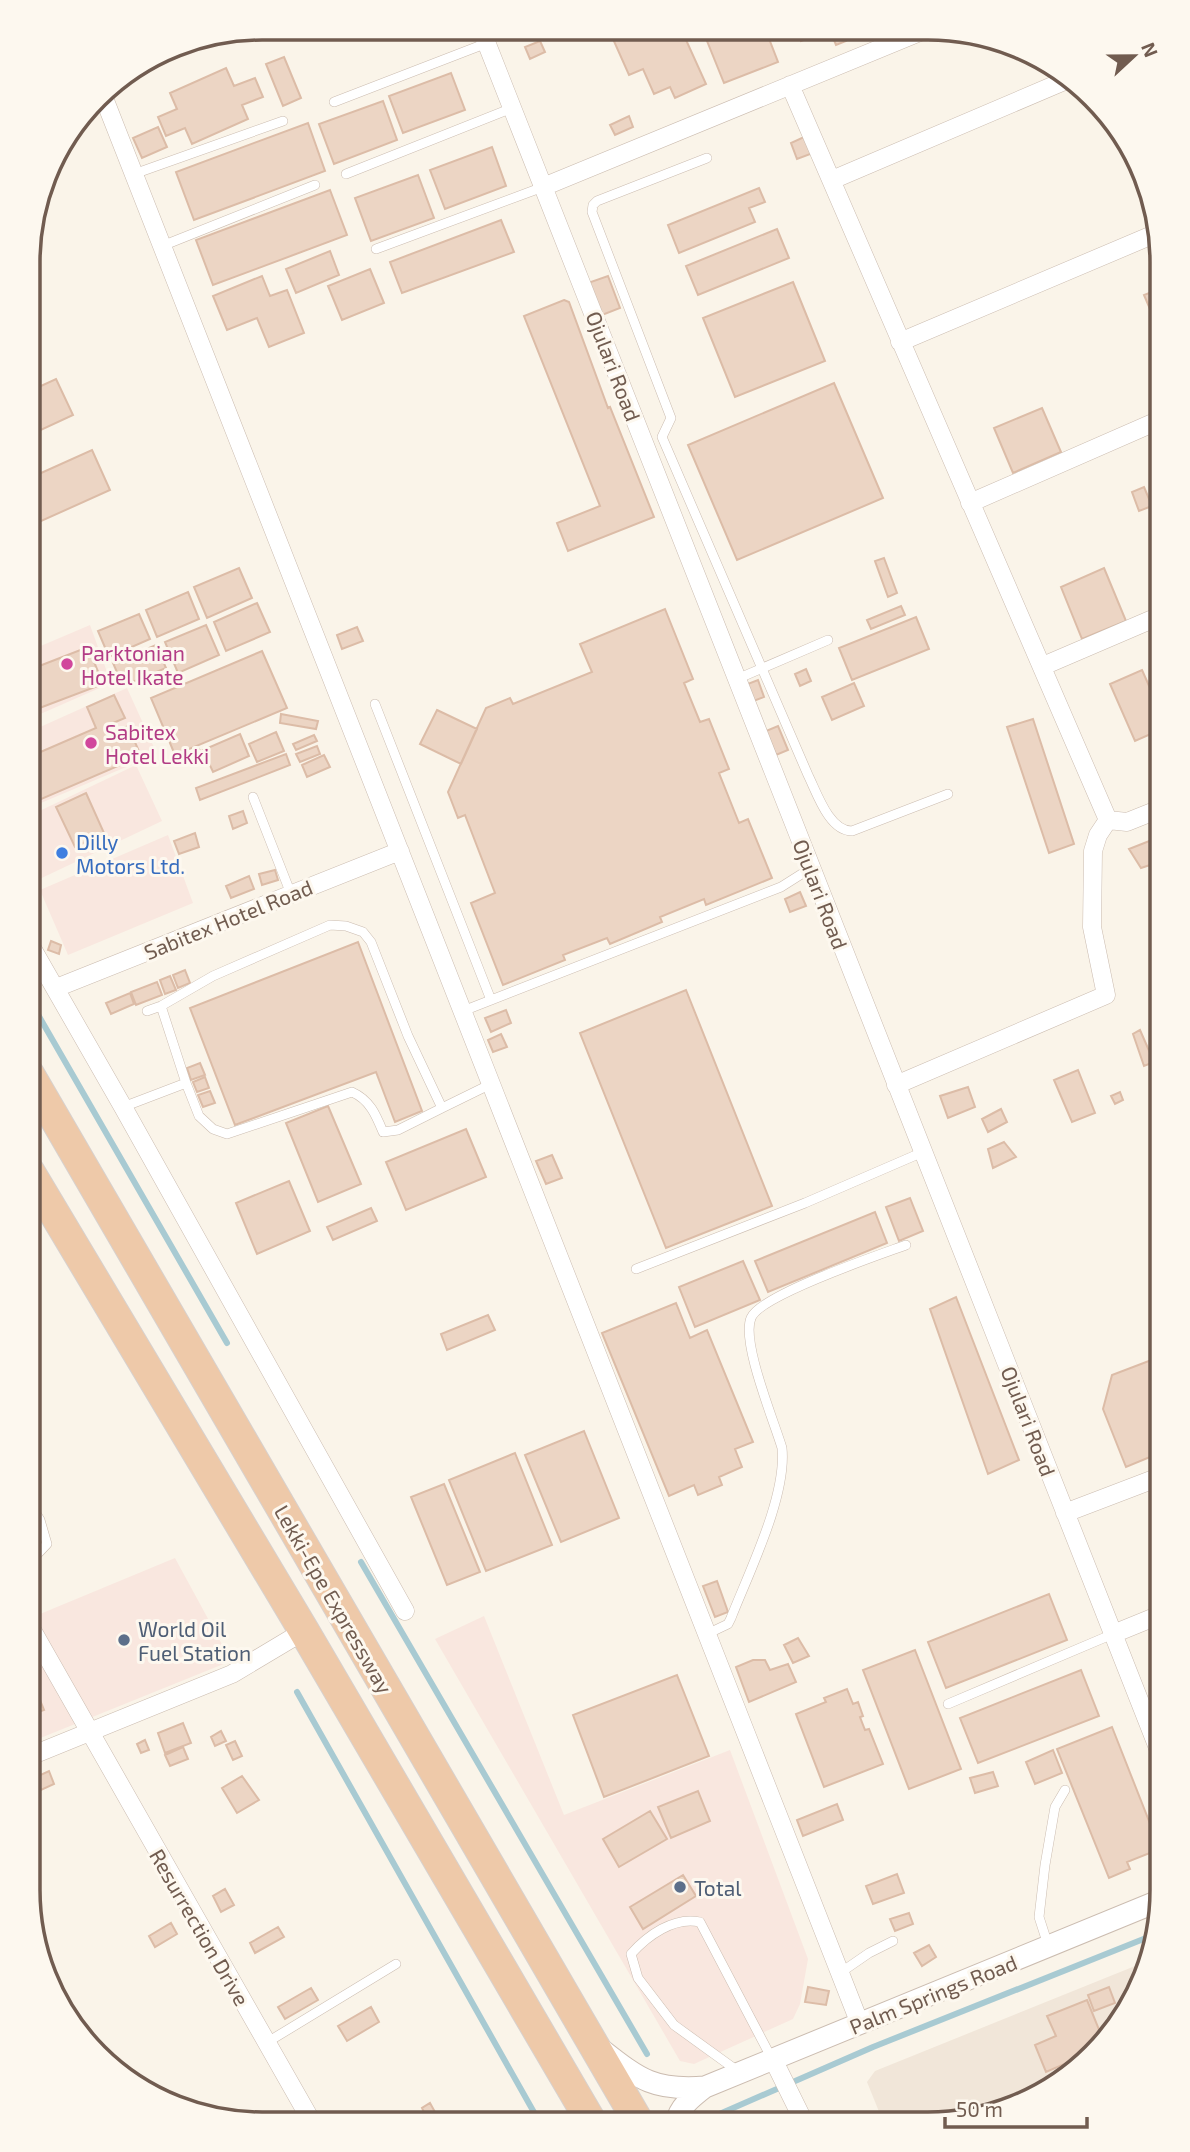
<svg xmlns="http://www.w3.org/2000/svg" width="1190" height="2152" viewBox="0 0 1190 2152" font-family="'Exo 2',sans-serif">
<style>
.residential{fill:#f1e6d9}
.commercial{fill:#f9e7df}
.lines{fill:none;stroke-linecap:round;stroke-linejoin:round}
.stream{stroke:#a8cad2;stroke-width:6}
.building{fill:#ecd5c4;stroke:#dcbca7;stroke-width:2}
.service-casing{stroke:#cbbcb0;stroke-width:10}
.minor-casing{stroke:#cbbcb0;stroke-width:19}
.tertiary-casing{stroke:#cbbcb0;stroke-width:23}
.trunk-casing{stroke:#d7d1ce;stroke-width:32}
.service{stroke:#fff;stroke-width:9}
.minor{stroke:#fff;stroke-width:18}
.tertiary{stroke:#fff;stroke-width:21}
.trunk{stroke:#eec9a9;stroke-width:30}
.hotel-dot{fill:#d1479c;stroke:#fdf8ef;stroke-width:2.5}
.shop-dot{fill:#3f7fe0;stroke:#fdf8ef;stroke-width:2.5}
.service-dot{fill:#5c6f8a;stroke:#fdf8ef;stroke-width:2.5}
.labels{text-anchor:middle;dominant-baseline:central;stroke-width:6;stroke-linejoin:round;paint-order:stroke}
.street-label{font-size:21px;fill:#715c50;stroke:#fdf8ef}
.hotel-label{font-size:21px;fill:#b23c85;stroke:#fdf8ef;text-anchor:start}
.shop-label{font-size:21px;fill:#366cbe;stroke:#fdf8ef;text-anchor:start}
.service-label{font-size:21px;fill:#4e5e75;stroke:#fdf8ef;text-anchor:start}
.rim{fill:none;stroke:#715c50;stroke-width:3.5}
</style>
<rect width="100%" height="100%" fill="#faf4e9"/>
<path class="residential" d="M1150,1960l-36,72 -44,44 -67,35 -75,13h-44l-17,-42 8,-11z"/>
<path class="commercial" d="M90,625l21,58 -82,36v-68z
M127,688l30,66 -128,54v-76z
M136,765l26,56 -133,63v-68z
M168,835l25,68 -125,52 -28,-65z
M175,1558l56,103 -203,82v-124z
M484,1616l80,199 166,-65 78,209 -8,45 -7,15 -99,45 -14,-3 -245,-422z"/>
<g class="lines">
<path class="stream" d="M29,999l198,344
M361,1562l286,492
M297,1692l243,431
M706,2123l2,-4 165,-72 283,-113"/>
</g>
<path class="building" d="M609,30l73,1 24,53 -31,14 -5,-11 -16,7 -11,-25 -14,6z
M703,31h63l12,31 -54,21z
M797,31l28,1 -24,9z
M834,32h8l4,9 -10,4 -5,-12z
M540,41l5,11 -15,7 -5,-12z
M284,57l17,41 -18,8 -17,-42z
M226,68l8,18 21,-8 8,19 -21,8 6,14 -56,25 -7,-16 -19,8 -8,-19 19,-8 -7,-16z
M451,73l14,37 -62,23 -14,-37z
M383,101l14,39 -63,24 -15,-40z
M629,116l4,11 -18,8 -5,-10z
M308,123l17,48 -131,49 -18,-48z
M158,127l9,20 -25,11 -9,-20z
M806,136l7,17 -16,6 -6,-16z
M492,147l14,39 -61,23 -15,-39z
M418,175l16,43 -63,23 -16,-43z
M759,188l6,14 -16,6 6,14 -76,31 -11,-28z
M330,190l17,45 -134,50 -17,-45z
M501,220l13,32 -112,41 -12,-31z
M777,229l12,29 -91,37 -12,-29z
M330,251l9,24 -43,18 -10,-24z
M370,269l14,34 -42,17 -14,-34z
M262,276l8,20 17,-6 17,43 -35,14 -12,-29 -30,12 -14,-34z
M608,276l12,32 -23,9 -12,-33z
M793,282l32,79 -90,36 -32,-79z
M1162,288v49l-18,-42z
M564,300l5,2 39,106 2,-1 44,110 -86,34 -11,-28 43,-17 -76,-190z
M56,379l17,36 -43,20v-44z
M834,383l49,115 -146,62 -49,-115z
M1042,408l19,44 -48,21 -19,-45z
M92,450l18,40 -80,36v-48z
M1144,487l8,19 -13,5 -7,-19z
M884,558l13,35 -9,4 -13,-36z
M239,568l13,30 -45,20 -13,-31z
M1104,568l22,53 -44,18 -21,-52z
M188,592l11,27 -42,18 -11,-27z
M257,603l13,29 -44,19 -12,-29z
M901,606l4,9 -34,14 -4,-9z
M665,609l28,70 -9,4 16,39 9,-3 20,50 -10,4 20,50 9,-4 24,59 -66,27 -2,-6 -44,18 2,5 -52,22 -3,-6 -44,17 2,5 -62,25 -32,-82 24,-10 -30,-78 -7,3 -10,-26 38,-84 24,-10 3,6 79,-32 -12,-28z
M139,614l11,25 -41,18 -11,-26z
M916,617l13,32 -77,31 -13,-32z
M206,625l13,30 -41,18 -13,-31z
M357,627l6,14 -21,8 -5,-14z
M156,645l10,23 -43,18 -10,-23z
M88,647l15,37 -74,28v-42z
M262,651l25,57 -112,47 -24,-57z
M806,669l5,12 -11,5 -5,-12z
M1142,670l20,45v14l-27,12 -25,-57z
M758,680l6,17 -13,5 -6,-17z
M854,683l10,23 -32,14 -10,-23z
M114,695l11,23 -12,5 4,8 11,-5 13,30 -102,44 -9,-21 4,-2 -5,-11v-9l67,-29 -9,-21z
M437,710l40,19 -16,35 -41,-20z
M281,714l37,7 -2,8 -36,-6z
M1033,719l41,125 -25,9 -42,-126z
M778,726l10,24 -12,5 -10,-24z
M276,732l8,19 -27,11 -8,-18z
M240,734l9,22 -36,16 -10,-22z
M314,735l3,6 -21,9 -3,-6z
M1162,745v30l-11,-25z
M317,746l3,8 -20,8 -4,-8z
M199,749l3,6 -15,7 -3,-6z
M286,754l4,11 -90,35 -4,-12z
M324,755l6,12 -23,10 -5,-12z
M86,793l18,40 -29,14 -19,-40z
M243,811l4,12 -14,6 -4,-13z
M195,833l4,14 -20,7 -5,-13z
M1162,836v25l-21,7 -12,-19z
M275,870l3,10 -16,5 -3,-11z
M249,876l5,13 -23,9 -5,-12z
M800,892l6,14 -16,6 -5,-13z
M51,941l10,4 -2,9 -11,-4z
M358,942l64,169 -27,11 -19,-50 -141,53 -45,-117z
M185,970l5,13 -12,5 -5,-13z
M170,976l6,14 -11,4 -5,-14z
M157,982l5,13 -26,10 -5,-13z
M686,990l86,216 -106,42 -86,-215z
M130,993l4,11 -23,10 -5,-11z
M506,1010l5,13 -20,9 -6,-14z
M1140,1030l14,32 -10,4 -11,-32z
M501,1034l6,13 -14,5 -5,-12z
M200,1063l5,12 -14,5 -4,-12z
M1078,1070l17,43 -23,9 -18,-42z
M205,1077l4,11 -12,4 -4,-10z
M968,1087l7,20 -27,11 -8,-22z
M210,1091l5,12 -12,4 -5,-12z
M1120,1092l3,8 -8,4 -4,-8z
M328,1106l33,78 -43,18 -32,-79z
M1001,1109l6,13 -19,10 -6,-13z
M466,1129l20,48 -80,33 -20,-48z
M1004,1142l12,15 -23,11 -5,-19z
M552,1155l10,23 -16,6 -10,-23z
M289,1181l21,50 -53,23 -21,-51z
M910,1198l13,33 -24,10 -13,-34z
M371,1208l6,13 -44,19 -6,-13z
M875,1212l12,31 -119,49 -13,-31z
M743,1261l17,39 -65,27 -16,-40z
M956,1297l63,163 -31,14 -58,-165z
M676,1303l14,35 17,-8 46,112 -18,7 7,18 -23,10 3,8 -24,10 -4,-10 -25,11 -67,-163z
M488,1315l7,15 -48,20 -6,-16z
M1162,1356v52l-6,3 6,15v26l-36,15 -23,-58 9,-34z
M584,1431l35,87 -58,24 -36,-87z
M515,1453l37,92 -66,26 -37,-91z
M444,1484l36,88 -33,13 -36,-88z
M717,1581l11,31 -13,5 -12,-31z
M1049,1594l18,46 -121,48 -18,-46z
M798,1638l11,18 -16,7 -9,-18z
M915,1650l46,119 -52,20 -46,-119z
M753,1660h12l5,10 18,-6 8,18 -47,20 -13,-35z
M1081,1670l18,46 -121,47 -18,-45z
M28,1671l16,39 -16,6z
M677,1675l32,81 -105,41 -31,-82z
M847,1689l6,15 5,-2 5,14 -3,1 5,13 4,-1 14,35 -59,23 -28,-73 30,-12 -2,-4z
M183,1723l8,20 -26,10 -7,-20z
M1112,1727l48,122 -33,13 3,7 -21,9 -52,-129z
M221,1731l5,10 -11,5 -4,-9z
M145,1740l4,10 -8,3 -4,-9z
M235,1741l7,15 -9,4 -7,-15z
M183,1747l5,12 -18,7 -5,-11z
M1053,1750l9,23 -27,11 -9,-22z
M49,1771l5,13 -13,6 -5,-13z
M993,1772l5,14 -23,7 -5,-15z
M242,1776l17,24 -22,13 -15,-25z
M698,1791l12,30 -39,17 -13,-31z
M837,1804l6,16 -40,16 -6,-16z
M650,1811l17,28 -48,28 -16,-28z
M897,1874l7,19 -31,11 -7,-18z
M683,1875l13,21 -53,33 -13,-22z
M225,1889l9,16 -13,7 -8,-16z
M909,1913l4,11 -18,7 -5,-12z
M171,1923l6,11 -22,13 -6,-11z
M278,1927l6,10 -29,16 -5,-10z
M929,1945l7,12 -14,9 -8,-13z
M808,1987l21,4 -3,14 -21,-3z
M1109,1987l6,16 -21,8 -6,-16z
M311,1988l7,12 -33,19 -7,-12z
M1087,2000l17,42 -9,9 -49,21 -11,-27 21,-9 -9,-20z
M371,2007l8,15 -32,19 -9,-15z
M430,2103l11,20h-12l-7,-15z"/>
<g class="lines">
<defs>
<path id="service" d="M334,102l153,-59
M707,158l-110,43 -4,4 -1,7 79,206 -9,19 146,338c9,18 21,56 44,56l96,-37
M134,174l149,-53
M346,174l166,-66
M162,246l153,-61
M376,249l167,-62
M737,679l91,-39
M375,704l116,296
M253,797l38,97
M161,1006l25,77 13,33 14,13 14,5 125,-42c18,8 24,23 31,40l15,-2 44,-22
M147,1011l14,-5 52,-30 117,-51 16,1 17,6 8,10 37,94 34,72 49,-24
M463,1011l318,-124 30,-19
M123,1107l63,-24
M636,1269l169,-66 118,-51
M28,1564l19,-20 -7,-24 -12,-19
M707,1634l21,-10 3,-6c18,-46 56,-122 51,-170 -8,-27 -41,-106 -31,-130 9,-23 128,-63 155,-73
M948,1704l165,-70
M1048,1945l-9,-28 6,-52 10,-58 10,-17
M840,1973l29,-20 24,-12
M266,2043l130,-79
M739,2072l-65,-47 -36,-47 -7,-24c16,-18 43,-38 69,-32l72,137"/>
<path id="minor" d="M481,29l681,1729
M790,85l318,735 -10,15 -5,16 -1,76 14,68 -210,90
M102,93l758,1931
M832,180l237,-101
M543,187l377,-155
M900,342l257,-109
M970,503l192,-84
M1043,666l119,-51
M1108,820l19,2 35,-14
M29,943l94,164 282,504
M56,988l344,-137
M1065,1513l97,-37
M28,1623l284,499
M1113,1634l49,-20
M28,1757l204,-83 72,-43
M773,2059l32,65"/>
<path id="tertiary" d="M602,2050c38,30 53,41 103,37
M676,2123c3,-16 16,-26 29,-36l456,-187"/>
<path id="trunk" d="M29,1074l610,1049
M29,1171l275,460 288,492"/>
</defs>
<use href="#service" class="service-casing"/>
<use href="#minor" class="minor-casing"/>
<use href="#tertiary" class="tertiary-casing"/>
<use href="#trunk" class="trunk-casing"/>
<use href="#service" class="service"/>
<use href="#minor" class="minor"/>
<use href="#tertiary" class="tertiary"/>
<use href="#trunk" class="trunk"/>
</g>
<g class="hotel-dot">
<circle cx="67" cy="664" r="7"/>
<circle cx="91" cy="743" r="7"/>
</g>
<circle class="shop-dot" cx="62" cy="853" r="7"/>
<g class="service-dot">
<circle cx="124" cy="1640" r="7"/>
<circle cx="680" cy="1887" r="7"/>
</g>
<g class="labels">
<g class="street-label">
<text transform="translate(614 366) rotate(69)">Ojulari Road</text>
<text transform="translate(821 894) rotate(69)">Ojulari Road</text>
<text transform="translate(228 919) rotate(-22)">Sabitex Hotel Road</text>
<text transform="translate(1029 1421) rotate(69)">Ojulari Road</text>
<text transform="translate(334 1599) rotate(60)">Lekki-Epe Expressway</text>
<text transform="translate(200 1927) rotate(60)">Resurrection Drive</text>
<text transform="translate(933 1994) rotate(-22)">Palm Springs Road</text>
</g>
<g class="hotel-label">
<text x="81" y="652">Parktonian<tspan x="81" dy="24">Hotel Ikate</tspan></text>
<text x="105" y="731">Sabitex<tspan x="105" dy="24">Hotel Lekki</tspan></text>
</g>
<g class="shop-label">
<text x="76" y="841">Dilly<tspan x="76" dy="24">Motors Ltd.</tspan></text>
</g>
<g class="service-label">
<text x="138" y="1628">World Oil<tspan x="138" dy="24">Fuel Station</tspan></text>
<text x="694" y="1887">Total</text>
</g>
</g>
<path d="M0 0H1190V2152H0ZM262 40H928A222 222 0 0 1 1150 262V1890A222 222 0 0 1 928 2112H262A222 222 0 0 1 40 1890V262A222 222 0 0 1 262 40Z" fill="#fdf8ef" fill-rule="evenodd"/>
<path class="rim" d="M262 40H928A222 222 0 0 1 1150 262V1890A222 222 0 0 1 928 2112H262A222 222 0 0 1 40 1890V262A222 222 0 0 1 262 40Z"/>
<g transform="translate(1134 56) rotate(68)" stroke="#fdf8ef" stroke-width="5" paint-order="stroke">
<path d="M0-5L12 26L0 18L-12 26Z" fill="#715c50"/>
<text y="-10" font-size="19" font-weight="bold" text-anchor="middle" fill="#715c50">N</text>
</g>
<path d="M945 2117v10h142v-10" fill="none" stroke="#715c50" stroke-width="3.5"/>
<text x="956" y="2117" font-size="21" fill="#715c50" stroke="#fdf8ef" stroke-width="5" paint-order="stroke">50 m</text>
</svg>
